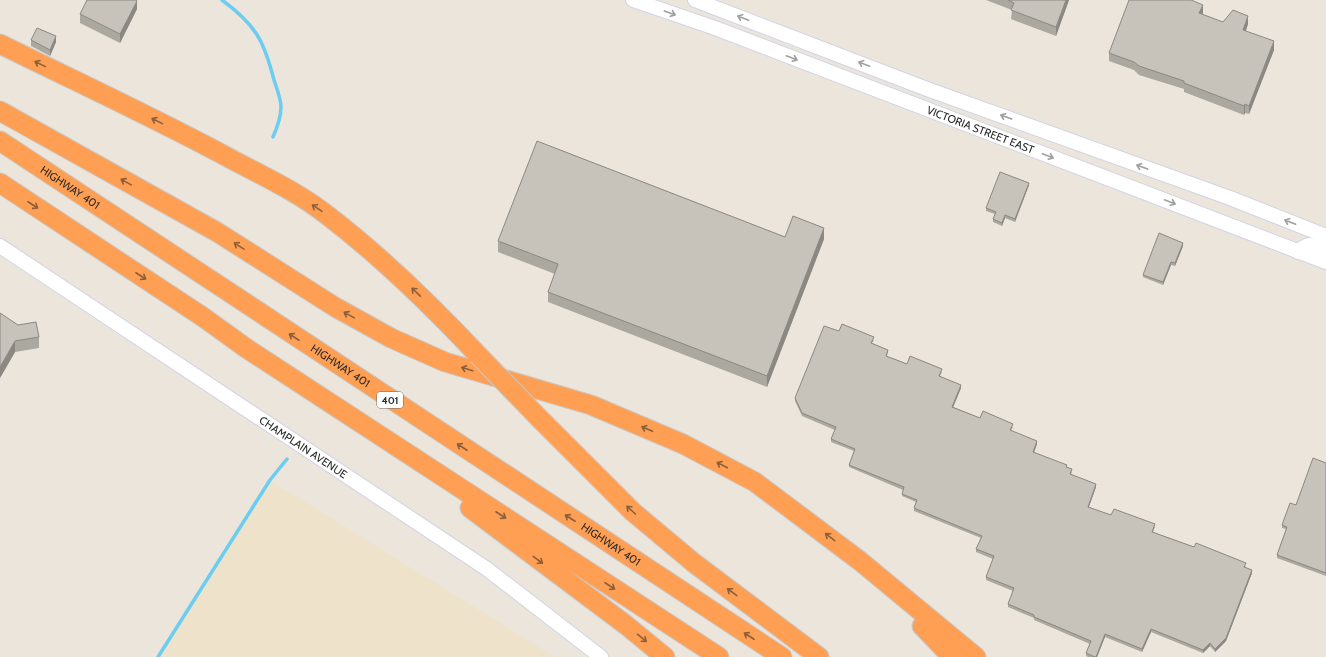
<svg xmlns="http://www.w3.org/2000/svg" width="1326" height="657" viewBox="0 0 1326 657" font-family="Cabin,sans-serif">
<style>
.education{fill:#eee3ca}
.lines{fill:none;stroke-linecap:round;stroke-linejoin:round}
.stream{stroke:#6bcdf1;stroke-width:3.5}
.secondary-casing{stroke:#d0d4e3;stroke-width:16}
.motorway-casing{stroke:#c8c8c8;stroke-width:21}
.secondary{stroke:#fff;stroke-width:14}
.motorway{stroke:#ff9f53;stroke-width:19}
.motorway-bridge-casing{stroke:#c8c8c8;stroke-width:21;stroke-linecap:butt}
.motorway-bridge{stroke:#ff9f53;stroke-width:19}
.wall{fill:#aba8a0}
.shaded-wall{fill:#8b8882}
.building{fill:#c7c3ba;stroke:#8b8882}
.oneway{stroke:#9f9f9f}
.oneway2{stroke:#8a5f3c}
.labels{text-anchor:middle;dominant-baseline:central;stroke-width:3.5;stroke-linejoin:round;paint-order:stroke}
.shield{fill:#fff;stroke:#6a6a6a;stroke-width:1}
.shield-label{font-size:10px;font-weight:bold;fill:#2a2a2a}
.street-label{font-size:11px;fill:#2a2a2a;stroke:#fff}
</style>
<rect width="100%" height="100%" fill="#ece5db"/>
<path class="education" d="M270,480l285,177h-397z"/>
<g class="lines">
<path class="stream" d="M222,0c34,25 42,41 52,80 3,9 7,19 7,27 0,11 -4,21 -8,30
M158,657l112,-177 17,-21"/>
<defs>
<g id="secondary">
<path id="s1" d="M633,0l82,28 611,234"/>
<path d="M695,0l232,89 303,109 96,38"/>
<path id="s2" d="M0,246l487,323 114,88"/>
<path d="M1298,252c10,-11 16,-7 28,-3"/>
</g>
<g id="motorway">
<path d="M0,44c77,38 155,74 231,115 32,17 67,33 96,56 55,42 104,90 151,140"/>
<path d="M0,111l217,121 118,75 56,31 54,24 146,43 92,39 72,38 105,79 116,96"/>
<path id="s3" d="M0,141l782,516"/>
<path d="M0,183l203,134 43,31 473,309"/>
<path d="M538,417l95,95 61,51 125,94"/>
<path d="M470,508l156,117 39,32"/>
<path d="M922,626l30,31"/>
</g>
</defs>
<use href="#secondary" class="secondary-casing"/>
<use href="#motorway" class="motorway-casing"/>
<use href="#secondary" class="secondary"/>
<use href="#motorway" class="motorway"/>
<defs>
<path id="motorway-bridge" d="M478,355l60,62"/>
</defs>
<use href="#motorway-bridge" class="motorway-bridge-casing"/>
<use href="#motorway-bridge" class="motorway-bridge"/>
</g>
<path class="wall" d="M986,0h83l-13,36 -45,-17 1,-9z
M137,9l-17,34 -40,-20v-9z
M1203,13l-1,2 21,7 25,2 -2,7 28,19 -25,64 -4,-1 -1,2 -60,-23v-3l-45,-14 -5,-5 -25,-9v-8z
M31,40l25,2 -6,14 -19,-10z
M1029,185l-14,37 -10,-4 -3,8 -9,-4v-3l2,-5 -9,-3v-3z
M785,237l39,2 -57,148 -219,-85v-10l7,-18 -57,-22v-11z
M1183,246l-8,20 -4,-1 -8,20 -20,-8v-2z
M18,325l21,12v11l-24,4 -15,26z
M839,331l35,9 -2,3 16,9 -1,4 20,8 35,8 -2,4 21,12 -8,19 27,11 33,9 -2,4 26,13 -3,8 33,15 5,5 -1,2 25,13 -7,20 22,8 44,12 -2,5 93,34 -1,1 7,6 -26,68 -11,11 -5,-6 -7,7 -52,-21 -9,20 -37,-15 -8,20h-9l-2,-1v-3l4,-9 -56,-24v-2l-26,-11v-3l5,-13 -27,-11v-3l7,-18 -17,-7v-3l5,-11 -67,-27v-3l2,-6 -14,-6v-2l1,-4 -54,-23v-2l5,-14 -23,-9v-3l4,-9 -33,-14 -7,-15v-3z
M1326,463v113l-49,-18v-3l9,-26 -4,-1v-3z"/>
<path class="shaded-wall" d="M1066,0h3l-13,36v-9z
M137,1v8l-17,34v-9z
M1203,5v8l-4,9v-9z
M1248,16v8l-5,14v-8z
M56,36v6l-6,14v-6z
M1274,41v9l-25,64v-8z
M1245,104v9l-1,2v-9z
M1029,183v2l-14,37v-3z
M1005,215v3l-3,8v-3z
M824,228v11l-57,148v-11z
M1183,243v3l-8,20v-3z
M1171,262v3l-8,20v-3z
M15,341v11l-15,26v-11z
M961,385v3l-9,22v-3z
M1037,441v3l-4,11v-3z
M1096,484v3l-8,22v-2z
M1252,570v3l-26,68 -11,11v-3z
M1151,629v3l-9,20v-3z
M1105,634v3l-8,20h-1z
M1210,643v3l-7,7v-3z"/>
<path class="building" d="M87,0h49l1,1 -17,33 -40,-20z
M1008,0h58l-10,27 -45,-17 3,-7z
M1129,0h62l12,5 -4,8 24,9 10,-12 15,6 -5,14 31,11 -25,65 -4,-2 -1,2 -60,-23v-2l-45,-15 -5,-4 -25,-9z
M37,28l19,8 -6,14 -19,-10z
M537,141l248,96 8,-21 31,12 -57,148 -219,-84 10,-28 -60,-23z
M1000,172l29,11 -14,36 -10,-4 -3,8 -9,-4 3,-7 -10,-4z
M1159,233l24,10 -8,20 -4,-1 -8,20 -20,-7z
M0,313l18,12 18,-3 3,15 -24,4 -15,26z
M842,324l32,13 -3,6 17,7 -2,6 21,8 3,-8 32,13 -3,7 22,9 -9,22 28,11 3,-7 30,13 -3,6 27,11 -4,11 34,13 -1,2 6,2 -2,5 26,10 -8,23 23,8 3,-6 41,15 -3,8 42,15 2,-4 50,20 -2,4 8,3 -26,68 -11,11 -5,-6 -7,7 -52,-21 -9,20 -37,-15 -9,23h-1l-9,-4 5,-12 -57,-24v-2l-26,-11 6,-16 -28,-11 8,-21 -18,-7 6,-13 -68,-28 3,-8 -15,-6 2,-7 -55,-22 6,-16 -24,-10 5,-12 -34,-14 -7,-15 29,-72 15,5z
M1313,458l13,5v110l-49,-18 10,-28 -5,-2 8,-22 6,2z"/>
<defs><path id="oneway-shaft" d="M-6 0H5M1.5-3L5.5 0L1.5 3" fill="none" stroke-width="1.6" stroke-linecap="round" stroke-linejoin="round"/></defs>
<g class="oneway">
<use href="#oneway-shaft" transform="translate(670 13) rotate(20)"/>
<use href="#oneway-shaft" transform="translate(743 18) rotate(-159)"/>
<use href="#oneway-shaft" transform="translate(792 58) rotate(21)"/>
<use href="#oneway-shaft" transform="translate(864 64) rotate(-159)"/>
<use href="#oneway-shaft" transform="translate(1006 117) rotate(-160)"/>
<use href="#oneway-shaft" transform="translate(1048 156) rotate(21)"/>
<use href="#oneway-shaft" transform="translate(1142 167) rotate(-160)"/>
<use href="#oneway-shaft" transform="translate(1170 202) rotate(21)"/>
<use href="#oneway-shaft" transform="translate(1290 222) rotate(-159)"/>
</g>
<g class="oneway2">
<use href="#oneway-shaft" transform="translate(40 64) rotate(-154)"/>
<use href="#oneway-shaft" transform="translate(157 121) rotate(-154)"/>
<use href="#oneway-shaft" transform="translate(126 182) rotate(-151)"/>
<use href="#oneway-shaft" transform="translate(33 205) rotate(33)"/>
<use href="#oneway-shaft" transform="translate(317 208) rotate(-146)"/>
<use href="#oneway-shaft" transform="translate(239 246) rotate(-148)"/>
<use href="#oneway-shaft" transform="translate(141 276) rotate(33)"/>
<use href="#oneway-shaft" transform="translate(416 292) rotate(-136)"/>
<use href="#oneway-shaft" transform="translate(349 315) rotate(-151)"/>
<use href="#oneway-shaft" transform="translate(294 337) rotate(-147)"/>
<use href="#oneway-shaft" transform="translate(467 369) rotate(-163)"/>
<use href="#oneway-shaft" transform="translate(647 429) rotate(-157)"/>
<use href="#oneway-shaft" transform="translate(462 447) rotate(-147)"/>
<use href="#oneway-shaft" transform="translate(722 465) rotate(-152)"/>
<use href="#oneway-shaft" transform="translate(631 510) rotate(-138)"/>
<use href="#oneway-shaft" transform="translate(501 515) rotate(33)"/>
<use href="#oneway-shaft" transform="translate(570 518) rotate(-147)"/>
<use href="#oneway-shaft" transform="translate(830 537) rotate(-142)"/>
<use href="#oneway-shaft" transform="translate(538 560) rotate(37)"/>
<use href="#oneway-shaft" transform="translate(610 586) rotate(33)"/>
<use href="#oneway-shaft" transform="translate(732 592) rotate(-143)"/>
<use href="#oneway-shaft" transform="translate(749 636) rotate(-147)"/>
<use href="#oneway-shaft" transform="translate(642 638) rotate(39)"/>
</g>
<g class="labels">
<rect class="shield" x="377" y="392" width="26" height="16" rx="3"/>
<g class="shield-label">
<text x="390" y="400">401</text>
</g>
<g class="street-label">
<text stroke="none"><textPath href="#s1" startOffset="371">VICTORIA STREET EAST</textPath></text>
<text stroke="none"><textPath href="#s3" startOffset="84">HIGHWAY 401</textPath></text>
<text stroke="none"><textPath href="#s3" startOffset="408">HIGHWAY 401</textPath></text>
<text stroke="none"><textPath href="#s2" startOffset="364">CHAMPLAIN AVENUE</textPath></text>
<text stroke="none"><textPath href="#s3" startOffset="732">HIGHWAY 401</textPath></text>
</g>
</g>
</svg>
